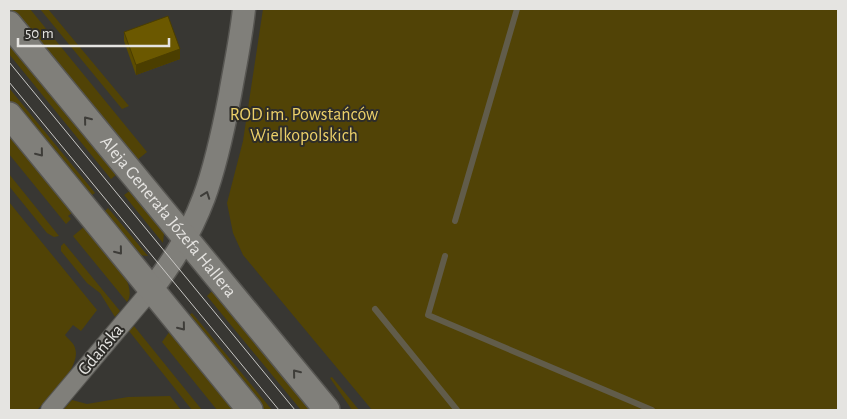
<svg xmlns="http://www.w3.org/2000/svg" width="847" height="419" viewBox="0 0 847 419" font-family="'Alegreya Sans',sans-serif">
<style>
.green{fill:#514306}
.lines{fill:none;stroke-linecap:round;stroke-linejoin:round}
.stream{stroke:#615c4a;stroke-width:6}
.minor-casing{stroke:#575652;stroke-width:20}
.tertiary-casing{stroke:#575652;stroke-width:25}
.secondary-casing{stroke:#575652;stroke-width:28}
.minor{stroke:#807f7a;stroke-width:18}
.tertiary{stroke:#807f7a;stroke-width:22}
.secondary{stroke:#807f7a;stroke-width:25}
.tram{stroke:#c8c7c4;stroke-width:1}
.wall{fill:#5c4c00}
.shaded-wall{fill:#4b3e00}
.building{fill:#6b5800;stroke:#4b3e00}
.oneway{stroke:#3e3d39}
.labels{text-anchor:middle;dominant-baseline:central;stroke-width:4;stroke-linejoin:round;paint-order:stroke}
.park-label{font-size:18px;fill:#ecd069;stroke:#2e2d29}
.street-label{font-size:18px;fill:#e5e4e1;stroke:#2e2d29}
</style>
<rect width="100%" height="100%" fill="#383733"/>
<path class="green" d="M9,9h21l117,143 -11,9z
M40,9h8l81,97 -7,3z
M263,9h575v401h-466l-129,-155 -10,-22 -6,-30 16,-62z
M9,42l108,132 -6,5 -102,-125z
M9,88l86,105 -6,4 -80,-98z
M9,133l64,79 -5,4 3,3 -5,5 -57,-70z
M9,174l50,62 -5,1 -7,-4 -38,-47z
M131,190l30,37 3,6 -1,10 -39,-48z
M9,202l88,108 -16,21 -8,-6 -8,10c3,4 9,8 10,13 7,18 -26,49 -38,62h-28z
M108,208l40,48 -9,-1 -36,-42z
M85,226c12,15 56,56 42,76l-54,-66z
M64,243l56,68 -5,6 -15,-24 -13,-10 -26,-32v-5z
M213,290l99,120h-11l-94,-114z
M192,313l80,97h-7l-77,-94z
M134,326l68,84h-10l-63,-79z
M170,331l66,79h-19l-55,-68z
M332,377l27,33h-7l-22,-32z
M170,396l11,14h-118l9,-10 15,4 41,-7z"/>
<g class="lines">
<path class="stream" d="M455,221l62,-212
M445,256l-17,59 224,95
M375,309l82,101"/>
<defs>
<path id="minor" d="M50,410l101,-120"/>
<path id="tertiary" d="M151,290c51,-65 64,-117 79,-195 5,-29 11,-57 14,-86"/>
<g id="secondary">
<path id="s1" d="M9,24l318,386"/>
<path d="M9,115l241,295"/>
</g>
</defs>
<use href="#minor" class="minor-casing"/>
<use href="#tertiary" class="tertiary-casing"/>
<use href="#secondary" class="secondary-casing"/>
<use href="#minor" class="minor"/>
<use href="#tertiary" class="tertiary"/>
<use href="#secondary" class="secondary"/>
<path class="tram" d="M9,62l286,348
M9,82l270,328"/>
</g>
<path class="wall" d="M124,32l56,27 -44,16 -12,-34z"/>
<path class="shaded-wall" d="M180,49v10l-44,16v-10z"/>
<path class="building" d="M168,16l12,33 -44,16 -12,-33z"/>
<defs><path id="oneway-chevron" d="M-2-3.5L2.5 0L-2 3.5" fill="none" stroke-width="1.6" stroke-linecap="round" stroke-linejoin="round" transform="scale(1.25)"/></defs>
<g class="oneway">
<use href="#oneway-chevron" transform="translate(87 120) rotate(-129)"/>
<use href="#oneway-chevron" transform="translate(40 153) rotate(51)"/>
<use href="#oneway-chevron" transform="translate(206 195) rotate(-70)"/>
<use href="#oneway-chevron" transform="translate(119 251) rotate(51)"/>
<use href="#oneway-chevron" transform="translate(182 327) rotate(51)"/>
<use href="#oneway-chevron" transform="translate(296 373) rotate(-129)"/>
</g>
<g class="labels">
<g class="park-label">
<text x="304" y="115">ROD im. Powstańców<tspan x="304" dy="21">Wielkopolskich</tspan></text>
</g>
<g class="street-label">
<text stroke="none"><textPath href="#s1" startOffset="250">Aleja Generała Józefa Hallera</textPath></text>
<text transform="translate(101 350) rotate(-50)">Gdańska</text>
</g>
</g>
<rect width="847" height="419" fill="none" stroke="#e5e4e1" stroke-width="20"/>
<path d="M18 38v8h151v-8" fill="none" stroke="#e5e4e1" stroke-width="2.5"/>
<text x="25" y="38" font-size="15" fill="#e5e4e1" stroke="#2e2d29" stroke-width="4" paint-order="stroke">50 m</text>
</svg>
